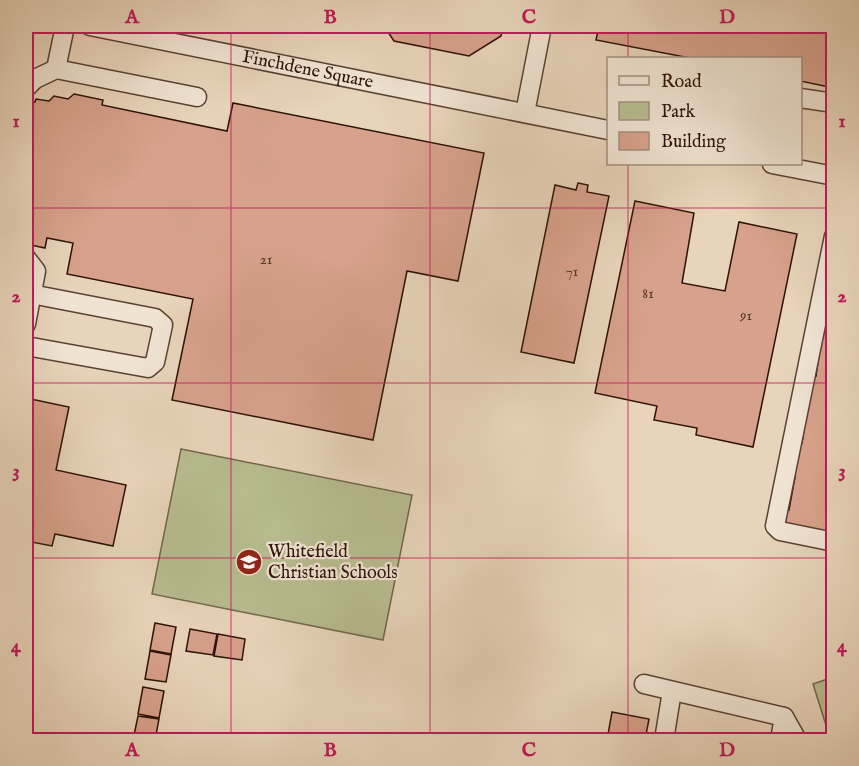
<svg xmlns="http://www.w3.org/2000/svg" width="859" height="766" viewBox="0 0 859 766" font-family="'IM FELL English',serif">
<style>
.green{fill:#b7bc8f;stroke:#72674b;stroke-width:1.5}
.building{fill:#d7a18b;stroke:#2c1207;stroke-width:1.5}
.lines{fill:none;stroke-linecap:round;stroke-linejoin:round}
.minor-casing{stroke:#5b4234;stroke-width:21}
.minor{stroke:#f0e3d2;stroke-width:18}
.grid{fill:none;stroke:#c2185b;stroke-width:1.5;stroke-opacity:0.55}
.labels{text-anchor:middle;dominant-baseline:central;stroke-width:4.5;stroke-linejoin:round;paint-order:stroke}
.number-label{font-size:15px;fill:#573628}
.street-label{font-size:18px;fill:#2c1207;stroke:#f0e3d2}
.poi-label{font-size:18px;fill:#2c1207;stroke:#f0e3d2;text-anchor:start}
.neatline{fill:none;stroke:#c2185b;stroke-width:2}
.grid-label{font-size:20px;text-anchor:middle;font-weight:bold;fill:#c2185b}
</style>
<rect width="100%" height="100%" fill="#e8d4ba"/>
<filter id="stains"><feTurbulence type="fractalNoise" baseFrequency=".00333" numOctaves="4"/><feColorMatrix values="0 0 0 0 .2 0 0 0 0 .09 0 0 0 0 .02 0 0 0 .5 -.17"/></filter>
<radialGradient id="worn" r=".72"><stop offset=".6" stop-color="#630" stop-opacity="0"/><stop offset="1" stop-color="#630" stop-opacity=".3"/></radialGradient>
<path class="green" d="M181,449l231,46 -29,145 -231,-46z
M833,677v60l-3,1 -17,-54z"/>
<path class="building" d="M384,26h119l-2,10 -32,20 -75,-15z
M599,26h235v62l-34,-7v-23h-110l-94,-18z
M74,94l29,6 -1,5 125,26 6,-28 251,50 -26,128 -51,-10 -34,169 -201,-40 21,-101 -126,-25 6,-31 -26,-5 -2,10 -19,-4v-95l3,-19h-3l6,-28h3l1,-3 13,2 5,-5 14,3z
M578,183l10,2 -1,7 22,4 -35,167 -53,-11 34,-167 21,5z
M635,201l59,12 -12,70 43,8 14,-69 58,12 -44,213 -57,-12 1,-7 -43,-8 3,-14 -62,-13z
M834,289v247l-52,-11 3,-16 4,1 6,-33 -3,-1 7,-34 3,1 10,-68 4,1 10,-68 4,1z
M26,398l43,9 -13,63 70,15 -13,61 -58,-12 -3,12 -26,-5z
M155,623l21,4 -5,27 -21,-4z
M190,629l27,5 -4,21 -27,-4z
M218,634l27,5 -3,21 -28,-4z
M150,651l21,4 -5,27 -21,-3z
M143,687l21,4 -5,27 -21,-4z
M612,712l37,7 -4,21h-38z
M138,716l21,3 -4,21h-22z"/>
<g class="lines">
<defs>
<g id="minor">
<path d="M65,26l-9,43 141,28"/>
<path id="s1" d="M90,26l518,104"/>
<path d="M26,88l9,-9 21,-10"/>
<path d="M800,98l34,5"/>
<path d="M525,113l17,-87"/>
<path d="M772,164l62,12"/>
<path d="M834,236l-59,290 5,5 54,11"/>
<path d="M26,258l10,13 -10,53"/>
<path d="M26,346l122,22 7,-6 8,-37 -8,-7 -124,-24"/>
<path d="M644,684l140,33 13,23"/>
<path d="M664,740l8,-49"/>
<path d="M780,740l4,-23"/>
</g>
</defs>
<use href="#minor" class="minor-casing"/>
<use href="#minor" class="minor"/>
</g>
<path class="grid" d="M231,26v714M430,26v714M628,26v32M628,164v576M26,208h808M26,383h808M26,558h808"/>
<defs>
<symbol id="school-disc" viewBox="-11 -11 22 22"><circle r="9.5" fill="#8f2418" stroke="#f0e3d2"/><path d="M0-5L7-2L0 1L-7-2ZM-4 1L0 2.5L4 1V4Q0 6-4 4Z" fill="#fff"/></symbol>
</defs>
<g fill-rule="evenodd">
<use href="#school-disc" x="234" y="547" width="30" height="30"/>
</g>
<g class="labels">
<g class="number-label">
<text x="266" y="259">21</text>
<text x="572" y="271">71</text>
<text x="648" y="293">81</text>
<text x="746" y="315">91</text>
</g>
<g class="street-label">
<text stroke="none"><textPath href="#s1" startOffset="222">Finchdene Square</textPath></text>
</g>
<g class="poi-label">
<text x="268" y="552">Whitefield<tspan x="268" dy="21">Christian Schools</tspan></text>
</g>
</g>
<rect width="859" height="766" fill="none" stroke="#e8d4ba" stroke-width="66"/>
<rect x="607" y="57" width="195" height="108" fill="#f0e3d2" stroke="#a28f81" stroke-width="1.5"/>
<rect x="619" y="76" width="30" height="9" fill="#f0e3d2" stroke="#a28f81" stroke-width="1.5"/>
<text x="661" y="87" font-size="18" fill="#2c1207">Road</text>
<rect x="619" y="102" width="30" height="18" fill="#b7bc8f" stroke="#a28f81" stroke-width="1.5"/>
<text x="661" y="117" font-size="18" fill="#2c1207">Park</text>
<rect x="619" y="132" width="30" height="18" fill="#d7a18b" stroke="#a28f81" stroke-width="1.5"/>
<text x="661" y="147" font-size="18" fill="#2c1207">Building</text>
<rect x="33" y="33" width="793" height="700" class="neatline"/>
<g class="grid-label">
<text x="132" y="23">A</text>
<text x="330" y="23">B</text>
<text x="529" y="23">C</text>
<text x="727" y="23">D</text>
<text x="16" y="127">1</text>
<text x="842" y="127">1</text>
<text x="16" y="302">2</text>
<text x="842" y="302">2</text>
<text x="16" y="477">3</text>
<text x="842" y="477">3</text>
<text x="16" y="652">4</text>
<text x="842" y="652">4</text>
<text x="132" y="756">A</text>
<text x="330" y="756">B</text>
<text x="529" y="756">C</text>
<text x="727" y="756">D</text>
</g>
<rect width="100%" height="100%" filter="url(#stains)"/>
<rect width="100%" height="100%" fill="url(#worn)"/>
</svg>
